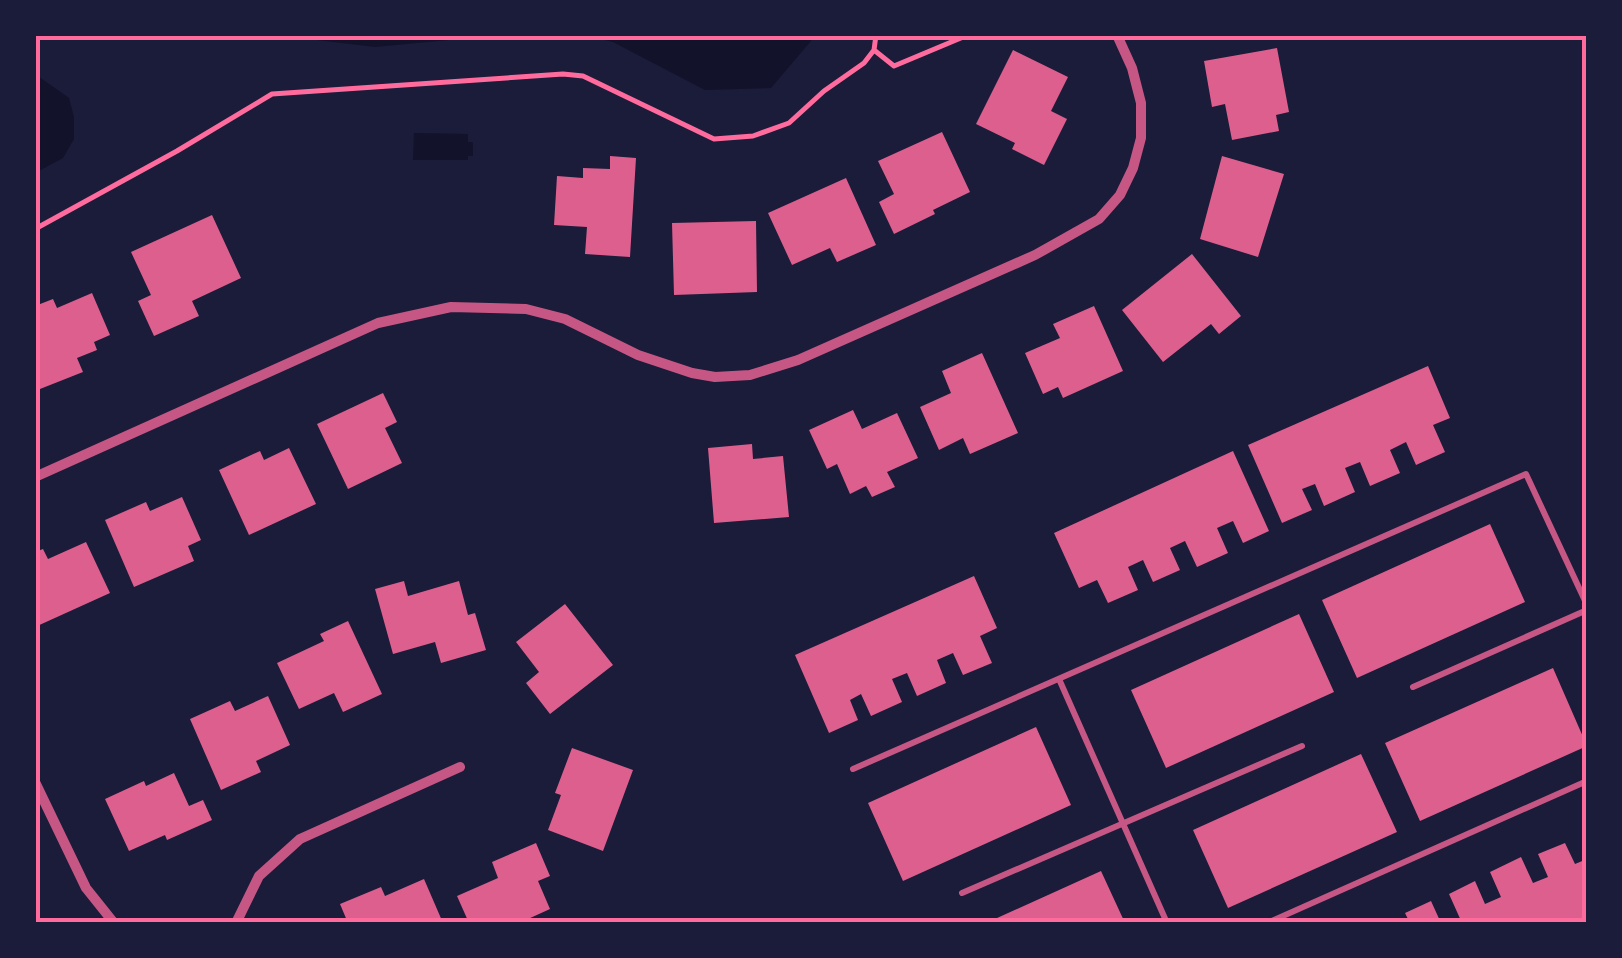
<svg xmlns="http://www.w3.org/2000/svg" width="1622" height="958" viewBox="0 0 1622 958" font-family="Spectral,serif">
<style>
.water{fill:#12122b}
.building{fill:#dd5f8e}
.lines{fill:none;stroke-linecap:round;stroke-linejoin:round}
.path{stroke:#ff6b9d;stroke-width:5}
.service{stroke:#c65784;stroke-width:6}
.minor{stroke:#c65784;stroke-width:10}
.neatline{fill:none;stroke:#ff6b9d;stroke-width:4}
</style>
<rect width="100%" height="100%" fill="#1b1b3a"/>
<path class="water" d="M312,35h190l-127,12 -58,-7z
M584,35h232l-45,53 -66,2 -92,-48z
M35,74l34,24 5,19v22l-11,19 -28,15z
M414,133l54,1v8h5v14h-5v4h-55z"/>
<path class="building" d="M1277,48l12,64 -13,3 3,16 -47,9 -7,-36 -13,3 -8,-46z
M1013,50l55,27 -17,34 16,8 -23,46 -32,-16 3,-6 -39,-19z
M942,132l28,60 -37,18 2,4 -41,20 -15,-32 15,-8 -16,-33z
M610,156l26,2 -6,99 -45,-3 2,-27 -33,-2 3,-49 26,2v-10l27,1z
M1222,156l62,18 -26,83 -58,-18z
M846,178l30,67 -39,17 -7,-14 -38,17 -24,-52z
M212,215l29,63 -49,23 7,15 -45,20 -16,-35 13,-6 -20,-43z
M756,221l1,71 -83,3 -2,-72z
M1192,254l49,62 -22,18 -8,-10 -48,38 -41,-52z
M92,293l18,42 -16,7 3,8 -20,8 6,14 -43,17 -5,-13v-20l4,-2 -4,-9v-39l18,-7 4,9z
M1094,306l29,65 -60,27 -5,-11 -15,7 -18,-41 35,-15 -7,-14z
M982,353l36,80 -48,21 -7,-16 -24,12 -19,-43 31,-14 -9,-22z
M1428,366l22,52 -17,7 12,27 -29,13 -10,-23 -16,8 10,23 -30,13 -10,-24 -15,6 10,24 -31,14 -9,-22 -13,5 10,21 -30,13 -34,-78z
M383,393l14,29 -12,6 17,35 -54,26 -31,-65z
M853,410l9,19 35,-16 21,45 -31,14 8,15 -23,10 -6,-11 -16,8 -13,-30 -10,5 -18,-39z
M752,444l1,15 30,-3 6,61 -75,6 -6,-75z
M289,448l27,56 -67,31 -30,-65 41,-19 4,9z
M1233,451l36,80 -26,12 -10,-22 -16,7 11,25 -31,14 -12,-26 -15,7 10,22 -27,12 -10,-22 -15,7 10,23 -30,13 -11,-23 -18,8 -25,-55z
M182,497l19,43 -13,6 6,15 -60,26 -29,-67 41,-18 4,9z
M1490,524l35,78 -168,76 -35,-78z
M86,542l24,51 -75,34v-75l8,-3 5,10z
M974,576l23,52 -17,8 12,27 -29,12 -10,-22 -16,7 9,23 -29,13 -10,-23 -15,6 10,23 -31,14 -10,-22 -11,6 8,20 -29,13 -34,-78z
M404,581l4,15 51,-15 9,34 7,-2 11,37 -45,13 -6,-21 -42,12 -18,-65z
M565,604l48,61 -63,49 -24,-31 13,-11 -23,-30z
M1299,614l35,78 -168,76 -35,-78z
M348,621l34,73 -39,18 -9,-19 -35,16 -22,-46 47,-22 -4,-7z
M1553,668l34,78 -167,75 -35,-78z
M268,696l22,49 -34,16 5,11 -40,18 -31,-71 40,-18 5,10z
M1036,727l35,78 -168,76 -35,-78z
M572,748l61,22 -30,81 -55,-21 13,-35 -6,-2z
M1361,754l36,78 -169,76 -35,-78z
M174,773l15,33 14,-6 9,20 -45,20 -2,-5 -36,16 -24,-52 39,-18 2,5z
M536,843l14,33 -12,5 12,28 -22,10 1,4h-60l-12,-27 41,-18 -6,-16z
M1565,843l10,21 12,-5v64h-125l-13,-29 26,-13 10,23 16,-7 -11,-25 31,-15 12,26 15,-6 -10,-23z
M1101,871l24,52h-139z
M424,879l19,44h-95l-8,-19 41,-17 4,9z
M1431,901l10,22h-31l-5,-10z"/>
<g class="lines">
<path class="path" d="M874,50l2,-15
M35,229l142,-78 95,-57 291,-20 20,2 131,63 39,-3 36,-13 35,-32 40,-28 10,-13 20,16 74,-31"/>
<path class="service" d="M1059,679l108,244
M1413,687l174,-77
M853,769l673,-295 61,131
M962,893l340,-147
M1267,923l320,-142"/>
<path class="minor" d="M35,477l343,-154 73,-16 75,2 39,10 73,36 54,18 23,4 35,-2 48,-15 237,-105 64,-36 21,-24 13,-27 8,-30v-35l-9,-35 -15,-33
M35,782l51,106 28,35
M236,923l23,-47 41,-37 160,-72"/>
</g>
<rect width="1622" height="958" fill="none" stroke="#1b1b3a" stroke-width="75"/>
<rect x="38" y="38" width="1546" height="882" class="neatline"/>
</svg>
